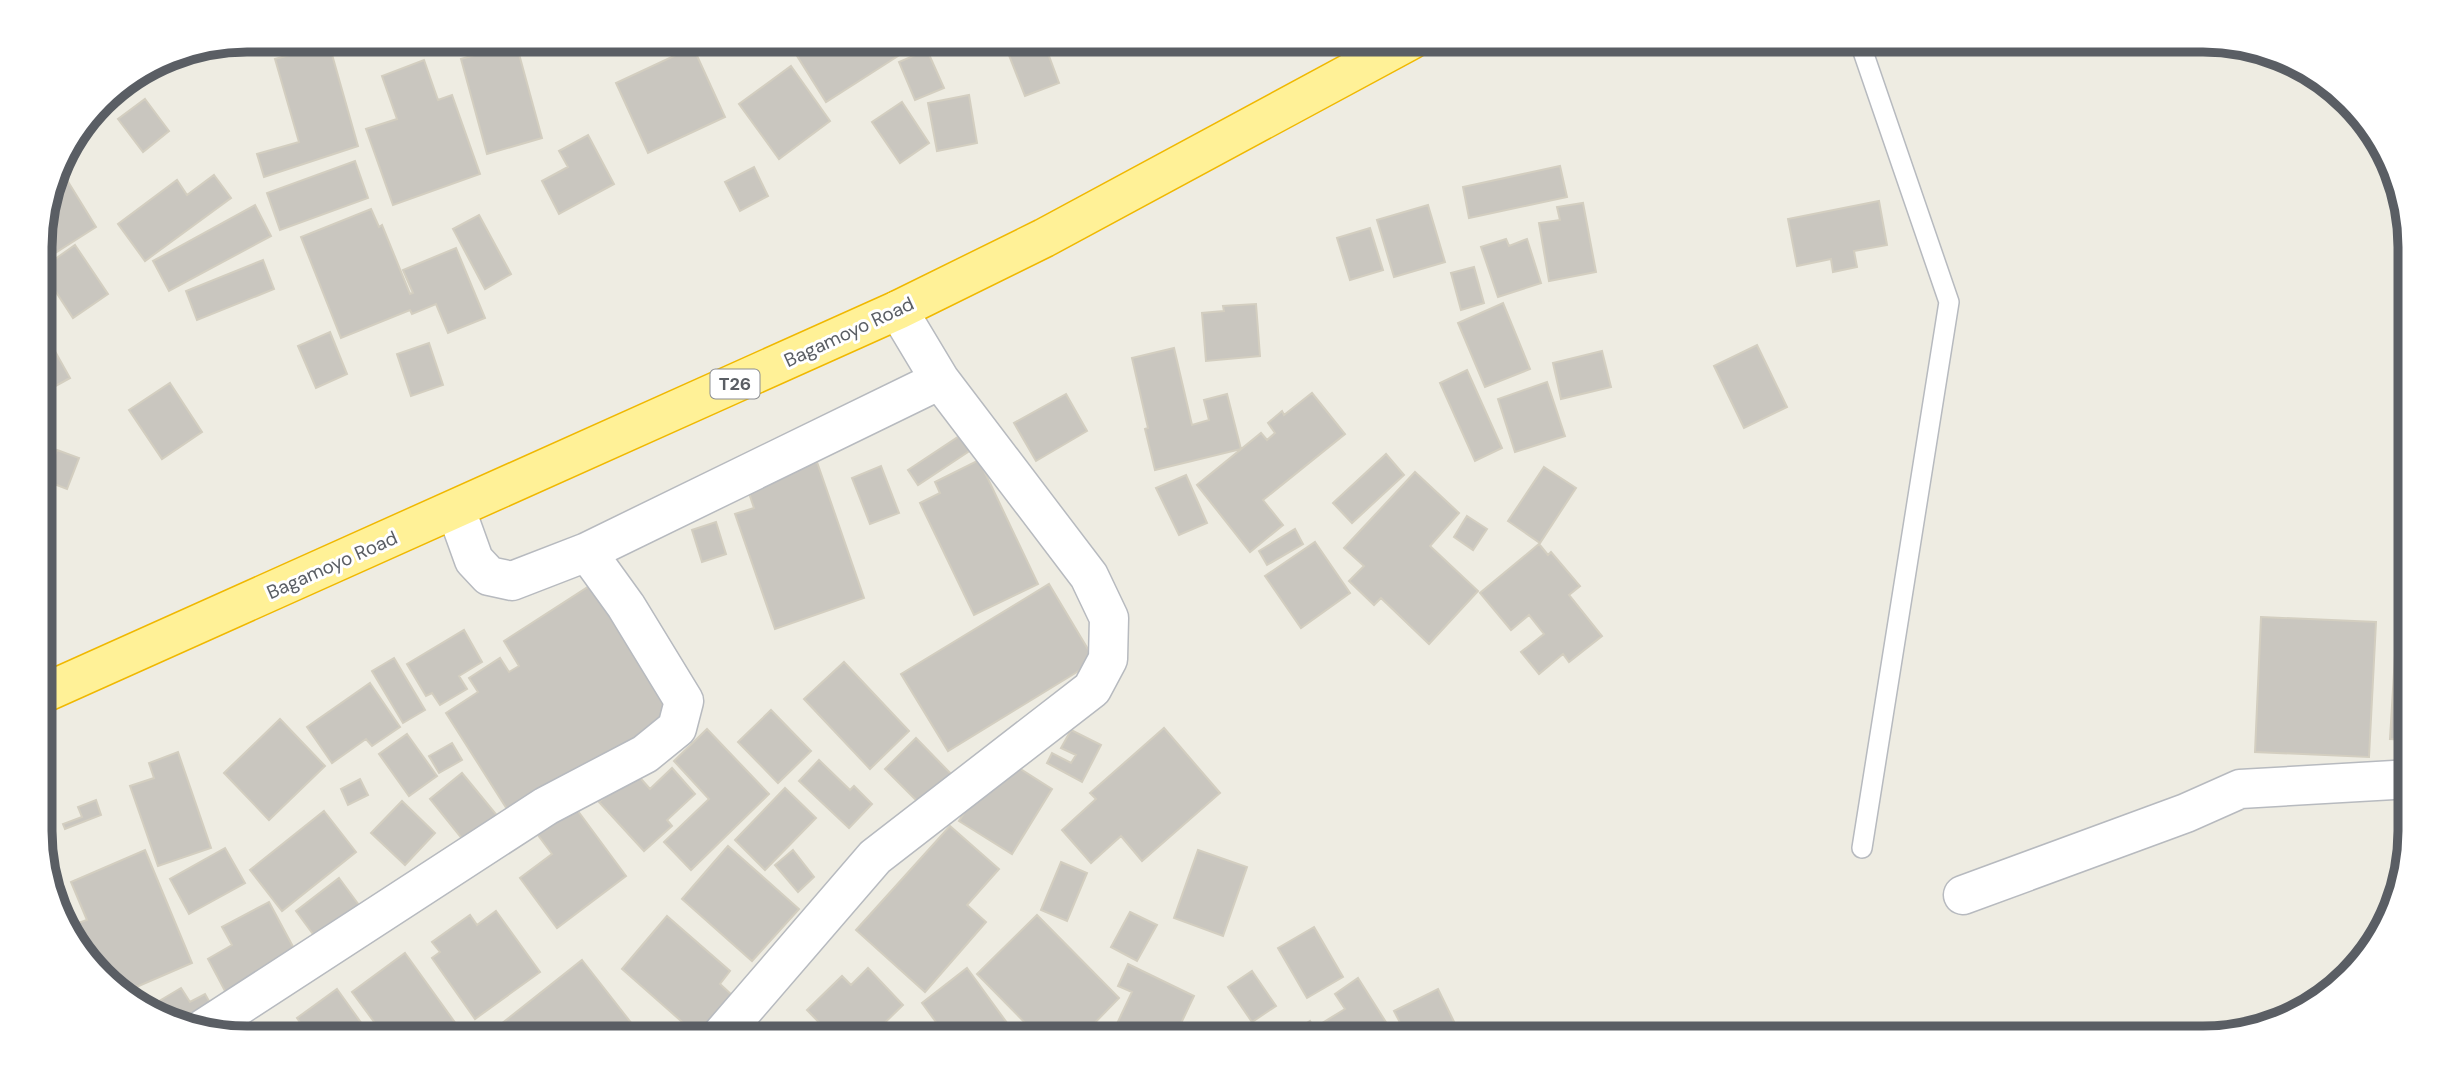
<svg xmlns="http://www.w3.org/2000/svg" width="2451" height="1078" viewBox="0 0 2451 1078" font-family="'DM Sans',sans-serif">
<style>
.building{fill:#c9c6bf;stroke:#d3cec0;stroke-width:2}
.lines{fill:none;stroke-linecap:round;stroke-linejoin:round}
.service-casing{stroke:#b7babf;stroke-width:22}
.minor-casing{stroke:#b7babf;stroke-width:41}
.trunk-casing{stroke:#f0b800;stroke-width:41}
.path{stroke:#96c8a8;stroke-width:4.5;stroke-dasharray:7 3.5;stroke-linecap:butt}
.service{stroke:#fff;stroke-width:19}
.minor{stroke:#fff;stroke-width:38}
.trunk{stroke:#fff197;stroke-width:38}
.labels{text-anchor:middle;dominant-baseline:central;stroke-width:6;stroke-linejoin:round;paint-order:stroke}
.shield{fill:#fff;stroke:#8c8e92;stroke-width:2}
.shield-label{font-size:18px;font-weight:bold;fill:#5a5e64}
.street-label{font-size:19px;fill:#5a5e64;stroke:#fff}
.rim{fill:none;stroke:#5a5e64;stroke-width:9}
</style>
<rect width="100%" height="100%" fill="#eeece2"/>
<path class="building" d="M462,40h27l-24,10z
M787,40h101l10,16 -72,46z
M1016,40h27l16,43 -34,13 -20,-51z
M516,43l26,95 -55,16 -26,-95z
M329,44l29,102 -94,31 -7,-23 42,-12 -24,-83z
M693,47l32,70 -77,36 -32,-70z
M927,50l17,38 -29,12 -16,-38z
M424,60l14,40 14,-5 28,79 -87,31 -27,-76 31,-10 -15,-43z
M791,66l39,55 -51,38 -40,-55z
M969,95l8,48 -40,8 -9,-48z
M145,99l24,32 -26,21 -25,-33z
M902,102l27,41 -29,20 -28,-41z
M588,135l26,49 -55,30 -17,-33 26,-14 -9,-16z
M355,161l13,37 -88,32 -13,-37z
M1560,166l7,31 -98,21 -6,-31z
M754,167l14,29 -28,15 -15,-29z
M214,175l17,23 -86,63 -27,-37 59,-44 10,15z
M67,180l29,47 -55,35v-29l12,-44z
M1879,201l8,44 -33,6 3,16 -24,5 -2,-13 -34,7 -9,-47z
M1583,203l13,69 -47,9 -10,-58 21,-3 -3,-13z
M255,205l16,31 -102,55 -16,-30z
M1428,205l17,57 -51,15 -17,-57z
M371,209l8,18 3,-2 28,69 3,-1 -10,-23 53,-22 29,70 -37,15 -12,-29 -24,10 -2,-4 -69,28 -40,-101z
M479,215l32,59 -26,15 -32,-60z
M1370,228l13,42 -33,10 -13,-42z
M1506,239l3,7 18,-7 14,44 -43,14 -17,-50z
M75,245l33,49 -35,24 -32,-49z
M263,260l11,29 -77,31 -11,-29z
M1474,267l10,36 -23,7 -10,-37z
M1503,303l27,66 -45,18 -27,-64z
M1256,304l4,52 -54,5 -4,-48 22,-2 -1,-5z
M42,328l28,50 -29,16v-66z
M330,332l17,42 -31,14 -18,-42z
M429,343l14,42 -32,11 -14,-42z
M1757,345l30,62 -43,21 -30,-62z
M1174,348l18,77 17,-5 -5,-20 23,-6 14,55 -86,21 -10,-41 3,-1 -16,-70z
M1602,351l9,36 -50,12 -8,-36z
M1467,370l35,78 -27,13 -35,-78z
M1547,382l18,54 -50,16 -17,-53z
M170,383l32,49 -40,27 -33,-49z
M1312,393l33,41 -82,66 20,25 -33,27 -53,-67 64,-52 6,7 8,-7 -7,-10 14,-12 2,4z
M1066,394l21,37 -51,30 -22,-38z
M964,433l10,15 -56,37 -10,-15z
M57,450l22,8 -12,31 -21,-8z
M1386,454l18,21 -52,48 -19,-20z
M979,460l59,124 -64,31 -54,-112 20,-10 -5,-11z
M817,462l47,136 -89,31 -40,-115 19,-6 -7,-21z
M881,466l18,47 -29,11 -18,-46z
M1544,467l32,21 -36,55 -32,-22z
M1415,472l44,41 -29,33 48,45 -49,53 -48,-46 -7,7 -25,-24 15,-15 -20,-18z
M1186,475l21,48 -28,12 -23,-47z
M1467,516l20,13 -14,21 -19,-13z
M716,522l10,32 -24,8 -10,-32z
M1295,529l8,15 -36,21 -8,-14z
M1315,542l35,51 -49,35 -36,-52z
M1539,544l9,11 3,-3 29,34 -11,9 33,41 -33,26 -6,-8 -24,20 -18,-22 23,-18 -15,-19 -18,15 -31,-37z
M1049,584l46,77 -147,90 -47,-77z
M591,585l82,128 -161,104 -66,-104 32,-21 -9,-14 31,-20 9,14 10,-6 -15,-25z
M2398,606h12v134l-20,-1z
M2261,617l115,5 -7,135 -114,-5z
M464,630l18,32 -23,14 8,13 -27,16 -8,-12 -6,3 -19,-32z
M394,658l31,52 -22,13 -31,-52z
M844,662l65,69 -39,38 -66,-70z
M370,683l30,44 -28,19 -6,-7 -34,24 -25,-36z
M771,710l40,41 -33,32 -40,-41z
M280,719l45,47 -56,54 -45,-47z
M1164,728l56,65 -78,68 -21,-25 -30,27 -29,-33 34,-31 -6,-6z
M707,729l62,65 -78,76 -27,-28 45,-43 -35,-38z
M1071,730l30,15 -19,37 -35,-19 5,-10 19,10 5,-8 -15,-7z
M407,734l30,42 -28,20 -30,-42z
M916,738l39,40 -31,30 -39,-39z
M452,743l10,17 -23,13 -10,-17z
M178,752l33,96 -53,18 -28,-80 24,-8 -5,-15z
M819,760l31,30 4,-4 18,18 -23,24 -50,-47z
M1014,765l38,24 -40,65 -53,-33 29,-47 14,9z
M672,768l23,26 -28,26 5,6 -28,25 -45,-49 35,-31 16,18z
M462,773l38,46 -32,27 -38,-47z
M360,779l8,16 -20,10 -7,-16z
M785,788l31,30 -51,52 -30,-30z
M96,800l5,15 -36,14 -2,-5 19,-7 -4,-10z
M402,801l33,32 -30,32 -34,-32z
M572,803l54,73 -69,52 -37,-50 32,-24 -17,-23z
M324,811l32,41 -74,59 -32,-41z
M950,826l49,43 -32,36 19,17 -61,70 -69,-62z
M728,846l71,63 -47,52 -70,-62z
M225,848l20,35 -56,31 -19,-35z
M42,850l30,63 -6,3 -24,-58z
M145,850l47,113 -65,28 -15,-12 -7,-18 -13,3 -17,-40 12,-4 -16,-38z
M793,850l21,27 -16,15 -23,-27z
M1198,850l49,17 -24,69 -49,-18z
M1061,862l26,11 -20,48 -26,-11z
M339,878l31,42 -43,33 -31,-42z
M269,902l35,65 -71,39 -25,-47 24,-14 -10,-18z
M496,911l44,61 -65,47 -43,-61 8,-6 -8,-10 38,-27 7,10z
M1130,912l27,13 -20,36 -26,-14z
M1037,915l82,83 -39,40h-40l-63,-64z
M667,916l63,55 -10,13 12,11 -35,40 -75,-66z
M1314,927l29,50 -36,21 -29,-50z
M405,953l59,82 -4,3h-74l-34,-46z
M582,960l61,78h-147l-5,-6z
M1128,964l66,32 -20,42h-44l-16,-8 18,-38 -14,-6z
M868,968l35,37 -34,33h-35l-27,-28 35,-34 9,9z
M967,968l51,70h-79l5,-5 -22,-30z
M1252,971l24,35 -24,16 -24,-35z
M1358,978l38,60h-111l25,-17 4,7 31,-19 -10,-15z
M181,988l9,14 15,-8 20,35 -6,3 -51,-10 -19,-15z
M337,989l35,49h-61l-14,-20z
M1438,989l23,47 -53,2 -14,-27z
M274,1024l7,14h-31z
M781,1027l9,11h-21z"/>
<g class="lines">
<defs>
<path id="service" d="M1859,40l90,262 -87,546"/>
<path id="minor" d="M587,552l353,-172
M1963,895l223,-82 54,-24 171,-10
M203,1029l343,-223 99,-52 32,-26 7,-27 -58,-95 -39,-54 -75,29 -23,-5 -15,-16 -18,-50
M719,1038l156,-181 217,-168 16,-30 1,-41 -20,-42 -149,-196 -42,-70"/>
<path id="trunk" d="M42,694l856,-384 146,-72 367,-198"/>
</defs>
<use href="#service" class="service-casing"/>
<use href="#minor" class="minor-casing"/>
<use href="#trunk" class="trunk-casing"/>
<path class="path" d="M1541,1037l10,-6"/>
<use href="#service" class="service"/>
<use href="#minor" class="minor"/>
<use href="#trunk" class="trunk"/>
</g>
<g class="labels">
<rect class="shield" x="710.5" y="369.5" width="49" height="29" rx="5"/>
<g class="shield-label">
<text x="735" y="384">T26</text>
</g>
<g class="street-label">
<text transform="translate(849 332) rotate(-25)">Bagamoyo Road</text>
<text transform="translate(332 565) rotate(-24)">Bagamoyo Road</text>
</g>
</g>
<path d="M0 0H2451V1078H0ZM247 52H2203A195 195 0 0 1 2398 247V831A195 195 0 0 1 2203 1026H247A195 195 0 0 1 52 831V247A195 195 0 0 1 247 52Z" fill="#fff" fill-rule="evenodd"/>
<path class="rim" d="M247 52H2203A195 195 0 0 1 2398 247V831A195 195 0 0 1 2203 1026H247A195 195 0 0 1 52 831V247A195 195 0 0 1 247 52Z"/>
</svg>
